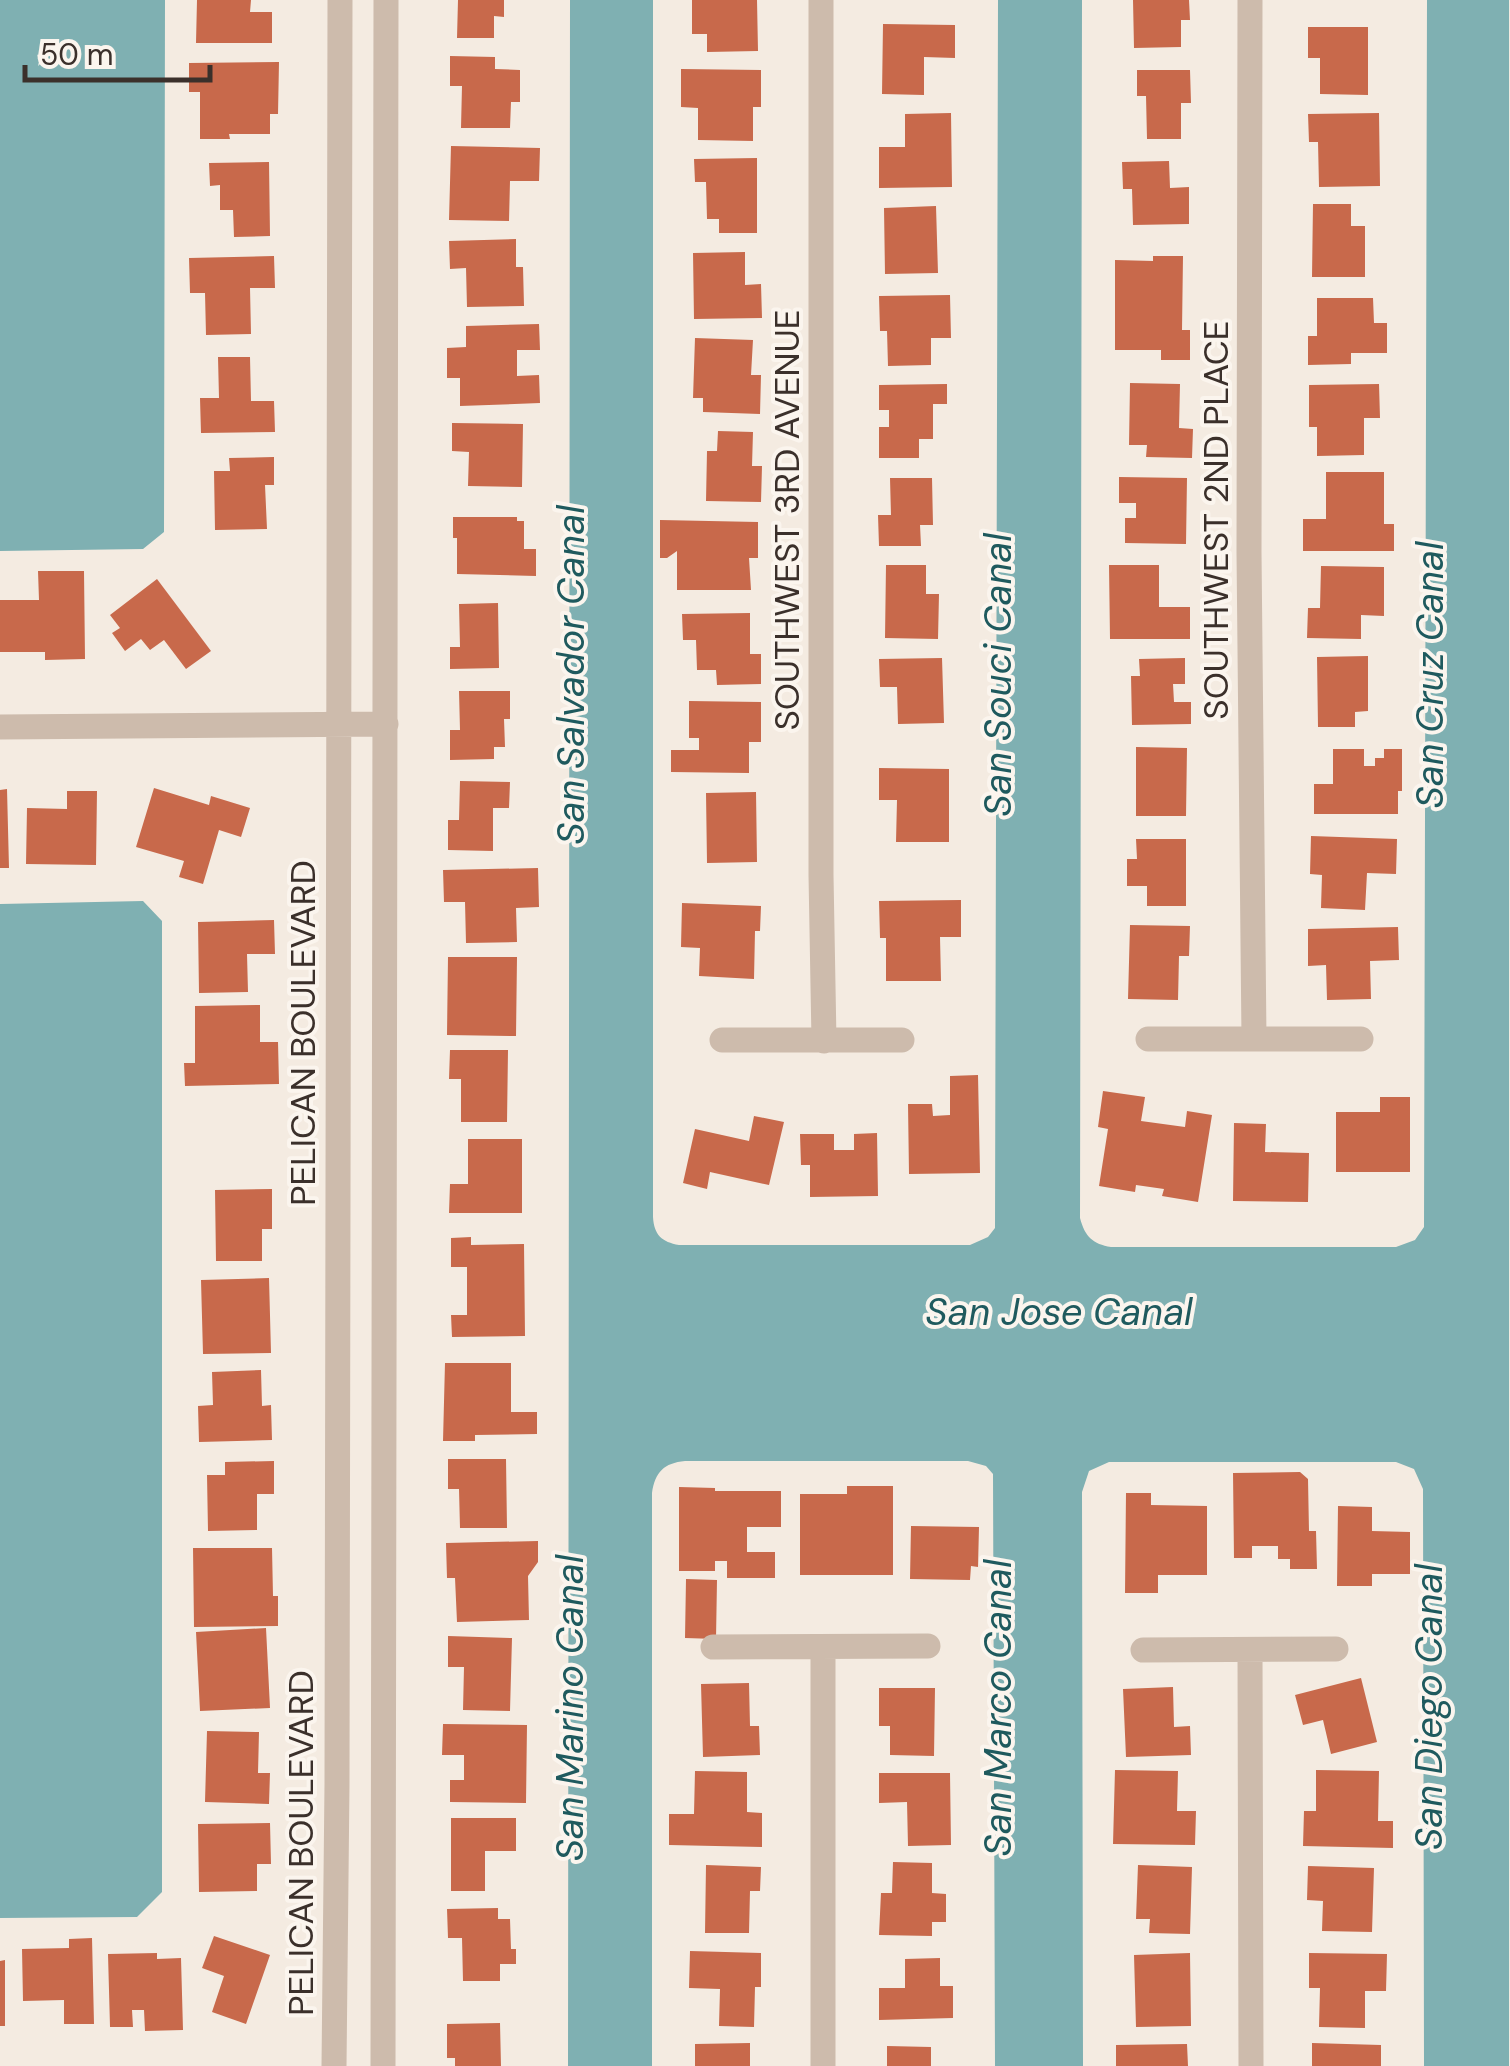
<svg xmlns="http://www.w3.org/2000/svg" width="1510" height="2066" viewBox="0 0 1510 2066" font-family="'DM Sans',sans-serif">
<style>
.water{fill:#7fb0b2}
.building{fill:#c8694b}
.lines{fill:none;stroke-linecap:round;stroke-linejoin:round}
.minor{stroke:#cdbbac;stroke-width:25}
.labels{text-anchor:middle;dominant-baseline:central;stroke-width:8;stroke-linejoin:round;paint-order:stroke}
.street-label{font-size:35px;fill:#3b302b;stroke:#fbf5ee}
.water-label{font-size:38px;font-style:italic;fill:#1f5a5e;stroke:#fbf5ee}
</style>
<rect width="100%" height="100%" fill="#f4ebe1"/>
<path class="water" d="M0,0h165l-1,532 -21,17 -143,2z
M570,0h83v1217c1,18 9,25 26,28h291l18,-8 7,-9 3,-1228h84l-2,1218c5,19 13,26 31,29h285l19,-7 9,-13 3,-1227h82v2066h-85l-1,-577 -9,-20 -18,-7h-287l-20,9 -7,21 1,574h-88l-2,-592 -7,-8 -18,-5h-283c-21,2 -30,11 -33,32v573h-84z
M143,901l19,20v971l-25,25 -137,1v-1014z"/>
<path class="building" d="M197,0h54l-1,12h22v31h-76z
M458,0h46v17l-10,-1v22h-37z
M692,0h65l1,51 -51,1v-18h-15z
M1133,0h56l1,20h-9v27l-47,1z
M883,24l72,1v33l-31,-1v38l-42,-1z
M1308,27h60v68l-48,-1v-36h-12z
M450,56l45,1v12l25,1v32h-9l-1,26h-49l1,-42h-12z
M279,62l-1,52h-8v20h-41l1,5h-30v-47h-11v-29z
M681,69l80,1v37h-8v34l-55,-1v-32l-17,-1z
M1137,70h53l1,33h-10v36h-34l-1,-43h-9z
M951,113l1,74 -73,1v-41h26v-33z
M1379,113l1,73 -61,1 -1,-45h-9l-1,-28z
M451,146l89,2 -1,33h-29l-1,40 -60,-1z
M757,158v75h-38v-14h-12l-1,-37h-11l-1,-23z
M1169,161l1,27 19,-1v37l-56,1 -1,-36h-9l-1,-27z
M269,162l1,74 -36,1 -1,-27h-13v-25l-10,1 -1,-23z
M1313,204h38v22h14v51h-53z
M936,206l2,67 -53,1 -1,-66z
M516,239v28h7l1,39 -57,1 -1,-39 -16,1 -1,-28z
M745,252v33l16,-1 1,34 -68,1 -1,-66z
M274,256l1,32h-25l1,46 -45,1 -1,-42h-15l-1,-35z
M1153,256h30l-1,74h8v30h-29v-10h-46v-90l38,1z
M950,295l1,43h-20v27l-43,1 -1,-35h-7l-1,-35z
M1317,298h56l1,25h13v30h-36v11l-43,1v-29h9z
M539,324l1,26h-23v26l22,-1 1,28 -80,3v-28h-13v-30l19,-1v-21z
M695,338l58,2 -2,35h10l-1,39 -57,-2v-14h-10z
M218,357h32l1,44h23l1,31 -74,1 -1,-35h19z
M1130,383l50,1 -1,44 14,1 -1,29 -46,-1 1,-12h-18z
M947,384v20h-14v35h-14v19h-40v-31h10v-17h-10v-25z
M1379,384l1,34h-16v37l-47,1v-29h-8v-42z
M452,423l71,1 -1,63 -54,-1 1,-34 -17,-1z
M718,431l35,1 -1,34h10l-1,36 -55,-1 1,-50h10z
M274,457v28h-9l2,44 -52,1 -1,-59h16l-1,-13z
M1326,472h58v52h10v27h-91v-32h23z
M1119,477l68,1 -1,66 -61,-1v-25h11v-15h-17z
M890,478h42l1,47h-13l1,21h-42l-1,-31h13z
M453,517h64v4h7v28h12v27l-79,-2v-36h-4z
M660,520l98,2v36h-9l2,32h-74v-39l-10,7h-7z
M886,565h40v29h13l-1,45 -53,-1z
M1109,565h50v42h31v32h-80z
M1321,566l63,1v49l-23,-1v24l-54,-1 1,-30h12z
M38,571h46l1,88 -40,1v-8h-45v-52h39z
M157,579l54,72 -25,18 -22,-29 -14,10 -9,-11 -16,12 -13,-18 8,-5 -10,-13z
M498,603l1,65 -49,1v-22h10l-1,-43z
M750,613v41h11v30l-44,1 -1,-15h-19l-1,-30h-13l-1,-26z
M1368,656v55l-13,1v15h-37l-1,-70z
M942,658l2,65 -46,1 -1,-37h-17l-1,-28z
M1185,658v26h-12l1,18h17v22l-59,1 -1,-49h9l-1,-17z
M459,691h51v28h-6l1,28h-11v12l-44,1v-30h10z
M689,701l72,1v40h-12v31l-78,-1v-22h28v-12h-10z
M1136,747l51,1 -1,68h-50z
M1333,749h31v17h11v-8h9v-9h18v42h-4v23h-84v-30h19z
M879,768l70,1v73h-53l1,-42h-18z
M460,781l50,1 -1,26h-16v43l-45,-1v-30h11z
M154,788l55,17 2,-9 39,12 -9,29 -22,-7 -16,54 -24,-7 5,-16 -48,-14z
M7,789l2,79h-9v-78z
M67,791h30l-1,74 -70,-1 1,-56 40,1z
M756,792l1,70 -50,1 -1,-70z
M1311,836l86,3 -1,35 -29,-1 -2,37 -44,-2 1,-33 -12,-1z
M1136,839h50v67h-39v-20h-20v-27h10z
M538,868l1,39 -23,1 1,34 -51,1 -1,-41h-21l-1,-32z
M961,900v37h-21l1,44h-55v-43h-6l-1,-37z
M682,903l79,3 -1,25h-5l-1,48 -55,-3 1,-28 -19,-1z
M274,920l1,34h-28l1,38 -49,1 -1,-71z
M1130,925l60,1 -1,30h-10l-1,44 -50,-1z
M1398,927l1,33 -29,1 1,38 -44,1 -1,-35 -18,1v-37z
M448,957h69l-1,79 -69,-1z
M260,1005v37h18l1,42 -94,2 -1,-23h11v-57z
M450,1050h58l-1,72h-46v-43h-12z
M978,1075l2,98 -71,1 -1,-70h24l1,12 17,-1v-39z
M1103,1091l42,6 -4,24 44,6 2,-16 25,4 -14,87 -36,-6 2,-7 -28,-4 -1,7 -36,-6 9,-57 -10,-2z
M1380,1097h30v75h-74v-60h44z
M754,1116l30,6 -15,63 -59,-13 -3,17 -24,-6 12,-54 54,12z
M1234,1123l32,1 -1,28 44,1 -1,49 -75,-1z
M877,1133l1,63 -68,1v-32h-9l-1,-31h34v16h20v-16z
M468,1139h54v74h-73l1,-29h18z
M272,1189v40h-10v32h-46l-1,-71z
M471,1237v8l53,-1 1,92 -73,1 -1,-22h16v-48h-16v-29z
M269,1278l2,75 -68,1 -2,-74z
M445,1363h66v49h26v22l-62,1v6h-32z
M261,1370l1,36 9,-1 1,35 -73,2 -1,-36 15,-1 -1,-33z
M448,1459h58l1,69h-47l-1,-39h-11z
M274,1461v33h-17v36l-49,1 -1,-56h18v-13z
M1300,1472l8,7 1,52h7l1,38h-27v-10h-12v-13h-26v12h-18l-1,-85z
M847,1486h46v89h-93v-81h47z
M679,1487l36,1v3h66v36h-34v25h28v26h-48v-17h-12v10h-36z
M1126,1493h25v12l56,1v69h-49v18h-33z
M1338,1506l34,1v24l38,1v42h-38v12h-35z
M911,1526l68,1 -1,40 -7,-1 -1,14 -60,-1z
M538,1541v21l-10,14 1,44 -72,2 -2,-44h-8l-1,-35z
M193,1548h79l1,48h5v30l-84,1z
M686,1579l31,1 -1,59 -31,-1z
M266,1628l4,80 -70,3 -4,-79z
M448,1636l64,2 -2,73 -47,-1 1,-43h-16z
M1361,1678l16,64 -46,12 -8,-34 -20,5 -8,-30z
M749,1683l1,43h9l1,29 -57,2 -2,-73z
M1173,1687l1,40 16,-1 1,29 -65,2 -3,-68z
M879,1688h56l-1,68 -44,-1v-29h-11z
M443,1724l84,1 -1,78 -76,-1v-22h14v-25h-22z
M207,1731l52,1 -1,41h12l-1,31 -64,-2z
M1115,1770l63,1 -1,40h19l-1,34 -82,-1z
M1316,1770l63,1 -1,50h15v27l-90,-2 1,-35h12z
M695,1771l52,1v40l15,1v34l-93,-2v-31h25z
M879,1773h71l1,72 -43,1 -1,-44 -28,1z
M451,1818h65v33h-31v40h-34z
M270,1823l1,41h-14v27l-58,1 -1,-68z
M893,1862l39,1v30l14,1v28h-14v14l-53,-1 2,-42h11z
M706,1865l55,2 -1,24h-10l-1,42h-44z
M1138,1865l54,2 -2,67 -41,-1 1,-14h-14z
M1308,1866l66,2 -2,64 -50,-1 1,-30 -16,-1z
M498,1908v11h12l1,30h5v15h-16v17h-37l-1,-43h-14l-1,-29z
M214,1936l56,19 -24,69 -34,-12 12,-36 -22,-8z
M92,1938l2,86h-30v-24l-41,1 -1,-52 47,-1v-9z
M690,1951l71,2v34h-6l-1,40 -35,-1 1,-37 -31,-1z
M157,1953v6l24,-1 2,72 -38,1 -1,-21h-12l1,17h-23l-2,-73z
M1190,1953l1,73 -55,1 -2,-72z
M1309,1953l78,1 -1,37h-21v37l-46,-1 1,-39h-11z
M940,1958v28h13v32l-74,2v-32h26v-29z
M5,1960v66h-5v-65z
M500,2023l1,43h-46v-8h-8v-34z
M750,2043v23h-55v-22z
M1312,2043l69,2v21h-69z
M1187,2044l1,22h-72v-21z
M887,2046l44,1v19h-44z"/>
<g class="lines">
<path class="minor" d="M821,0v875l3,166
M1250,0l-1,552 5,487
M0,727l386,-3
M1148,1039h213
M722,1040h180
M713,1647l215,-1
M1143,1650l193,-1
M1250,1650l1,416
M334,2066l3,-282 3,-1784
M383,2066l3,-2066
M823,2066v-419"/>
</g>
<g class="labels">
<g class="street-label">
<text transform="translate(787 520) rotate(-90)">SOUTHWEST 3RD AVENUE</text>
<text transform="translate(1216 520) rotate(-90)">SOUTHWEST 2ND PLACE</text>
<text transform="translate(303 1033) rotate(-90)">PELICAN BOULEVARD</text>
<text transform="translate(301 1843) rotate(-90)">PELICAN BOULEVARD</text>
</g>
<g class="water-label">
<text transform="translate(571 675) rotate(-90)">San Salvador Canal</text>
<text transform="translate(998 675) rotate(-90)">San Souci Canal</text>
<text transform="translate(1430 675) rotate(-90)">San Cruz Canal</text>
<text x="1059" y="1312">San Jose Canal</text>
<text transform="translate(1429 1707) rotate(-90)">San Diego Canal</text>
<text transform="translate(570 1708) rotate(-90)">San Marino Canal</text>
<text transform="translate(998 1708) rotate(-90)">San Marco Canal</text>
</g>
</g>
<path d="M25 65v15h185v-15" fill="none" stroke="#3b302b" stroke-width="5"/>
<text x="40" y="65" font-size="30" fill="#3b302b" stroke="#fbf5ee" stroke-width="8" paint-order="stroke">50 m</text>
</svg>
